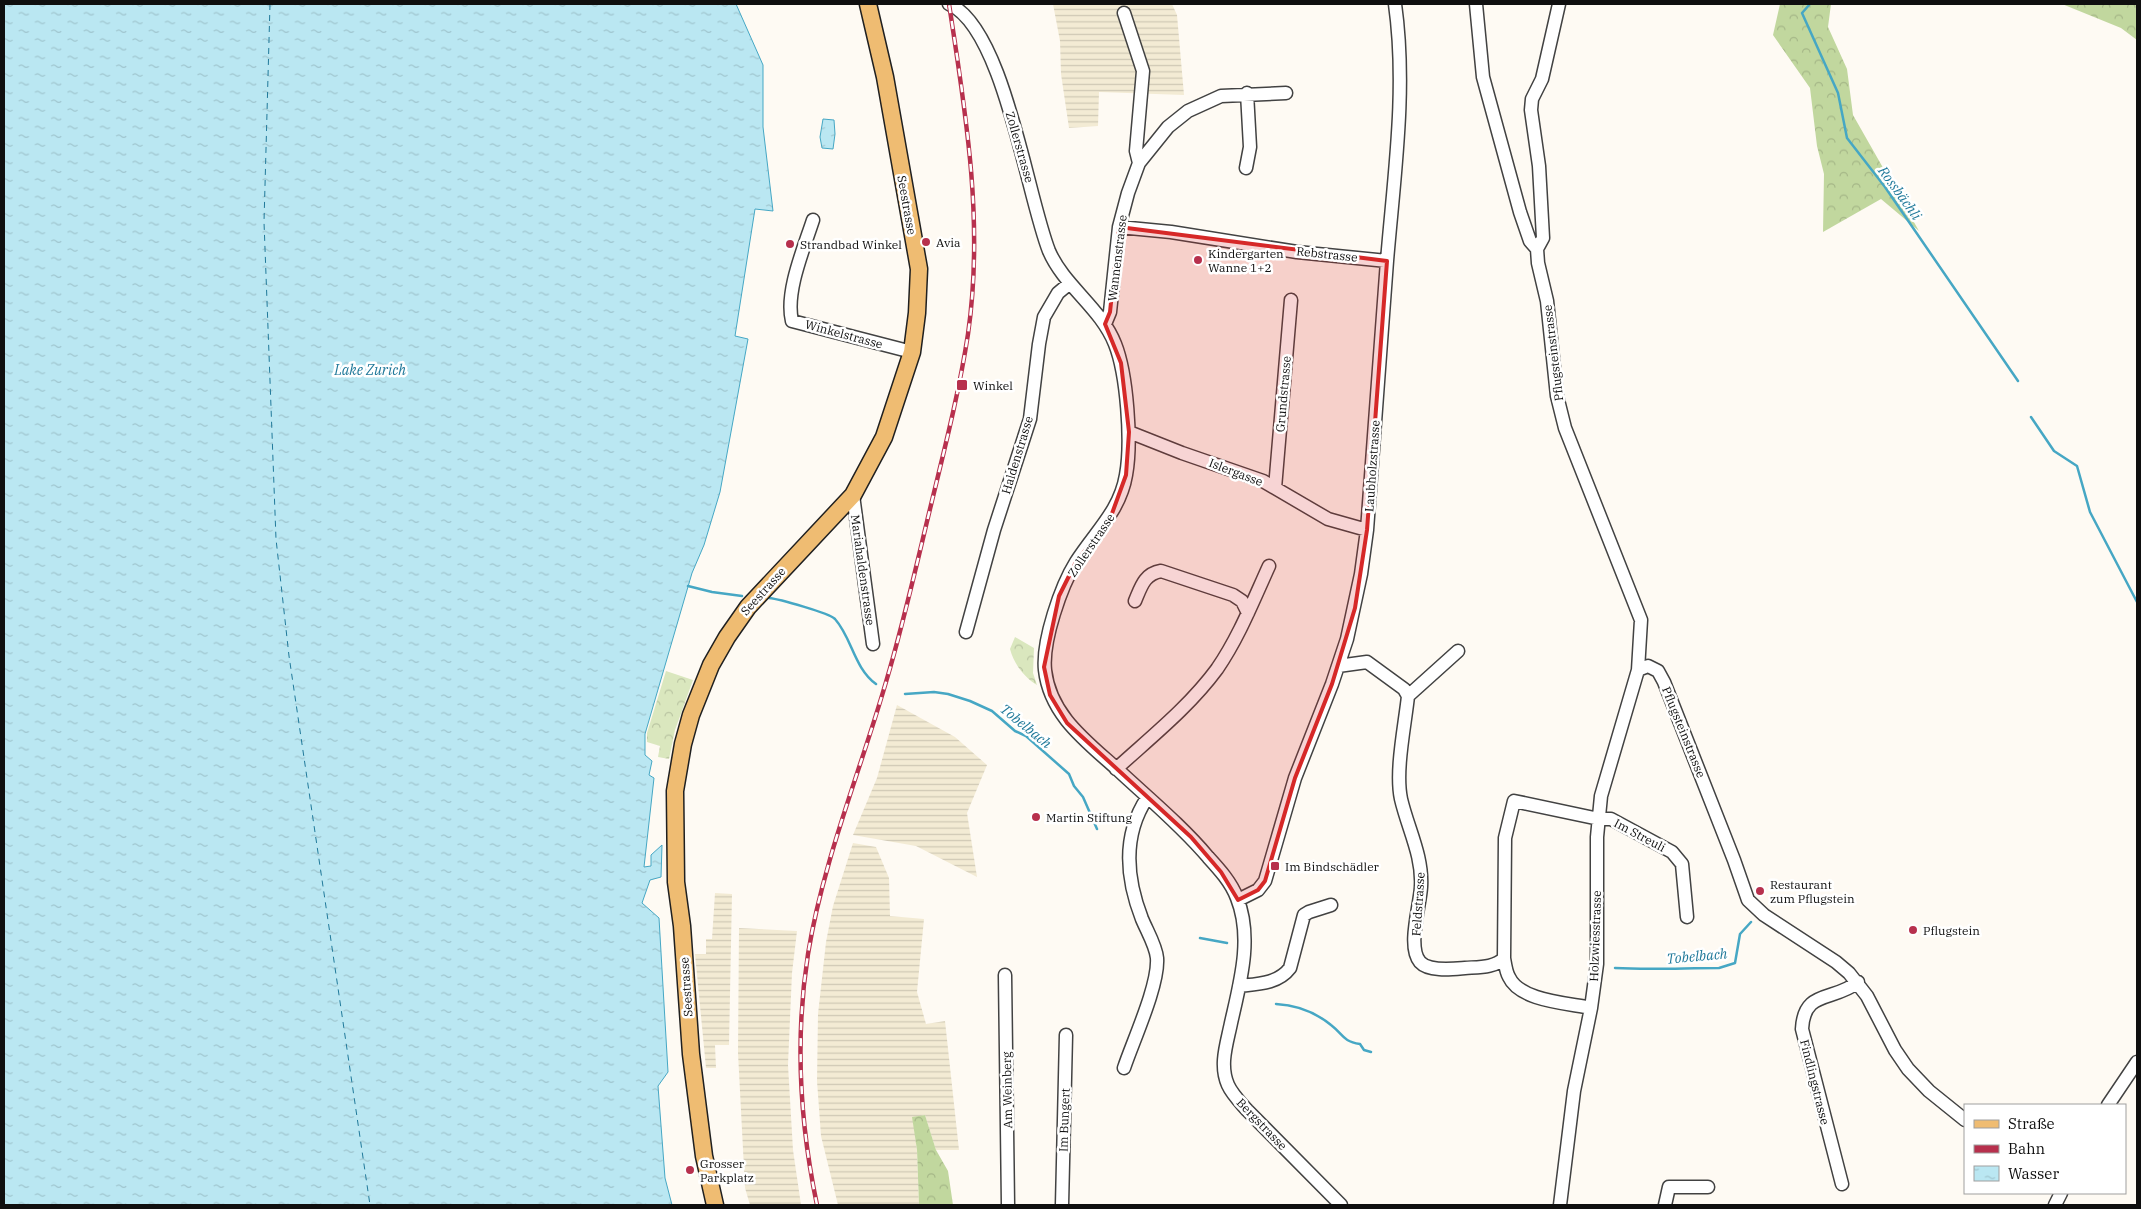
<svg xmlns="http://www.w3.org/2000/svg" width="2141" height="1209" viewBox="0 0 2141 1209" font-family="'IBM Plex Serif',serif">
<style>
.farmland{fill:url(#farmland-rules)}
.forest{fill:url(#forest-crowns)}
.park{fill:url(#park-crowns)}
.water{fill:url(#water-ripples);stroke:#46a7c4}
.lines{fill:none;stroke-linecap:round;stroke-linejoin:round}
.stream{stroke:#46a7c4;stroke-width:2.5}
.ferry{stroke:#20799a;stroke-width:1;stroke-dasharray:6 5;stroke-linecap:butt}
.minor-casing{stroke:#424242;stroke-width:15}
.major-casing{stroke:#202020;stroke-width:19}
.minor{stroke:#fff;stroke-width:12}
.major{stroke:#efbc72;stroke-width:16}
.rail-casing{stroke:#b7304d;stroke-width:4.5}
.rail{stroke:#fff;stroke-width:2.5;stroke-dasharray:8;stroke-linecap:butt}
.marked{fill:#d62828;fill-opacity:0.2;stroke:#d62828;stroke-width:4;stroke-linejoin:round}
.poi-dot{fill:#b7304d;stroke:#fff;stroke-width:2}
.labels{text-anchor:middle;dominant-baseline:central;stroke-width:5;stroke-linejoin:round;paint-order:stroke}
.street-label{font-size:12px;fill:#0f0f0f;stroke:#fff}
.poi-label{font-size:12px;fill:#0f0f0f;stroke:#fff;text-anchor:start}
.water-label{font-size:14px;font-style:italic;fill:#20799a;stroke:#fff}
</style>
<defs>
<pattern id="farmland-rules" width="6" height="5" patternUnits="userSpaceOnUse" patternTransform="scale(1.25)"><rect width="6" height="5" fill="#f3ebd4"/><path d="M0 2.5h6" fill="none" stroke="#cfc8b5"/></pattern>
<pattern id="forest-crowns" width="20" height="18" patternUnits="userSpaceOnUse" patternTransform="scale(1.25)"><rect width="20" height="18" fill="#c1d79e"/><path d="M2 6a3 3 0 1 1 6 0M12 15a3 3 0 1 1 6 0" fill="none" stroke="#a5b787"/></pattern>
<pattern id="park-crowns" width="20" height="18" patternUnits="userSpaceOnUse" patternTransform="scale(1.25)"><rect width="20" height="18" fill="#dae7be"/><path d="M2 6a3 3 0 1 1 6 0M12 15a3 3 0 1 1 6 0" fill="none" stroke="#bac5a2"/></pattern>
<pattern id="water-ripples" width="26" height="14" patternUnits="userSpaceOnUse" patternTransform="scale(1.25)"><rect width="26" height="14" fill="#bae7f2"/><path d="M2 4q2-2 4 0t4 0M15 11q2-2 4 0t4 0" fill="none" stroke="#9fc5ce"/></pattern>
</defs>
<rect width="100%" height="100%" fill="#fefaf3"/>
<path class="farmland" d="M1053,4h119l5,11 7,80 -85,-3 -1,34 -29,2 -8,-54 -1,-33z
M897,705l58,32 32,28 -20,48 10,64 -61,-31 -63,-11 24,-57z
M853,843l23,4 13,31 1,38 34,3 -7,73 9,32 19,-3 14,129h-23l-11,-35 -12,3 4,32 2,55h-81l-17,-69 -4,-55 1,-67 8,-72 7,-36z
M715,893l17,1 -3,151h-14l1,23h-10l-11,-114h11v-15h6z
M739,928l58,3 -5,42 -4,92 5,85 8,55h-51l-5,-17 -7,-135z"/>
<path class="forest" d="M1780,4h51l-3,23 19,42 6,46 66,116 -38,-32 -58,33 1,-58 -7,-28 -7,-58 -37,-53z
M2062,4h75v36l-16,-12z
M925,1115l11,35 12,21 5,34h-34l-2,-55 -5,-33z"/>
<path class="park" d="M1015,637l19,11 -1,25 4,12c-13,-8 -23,-21 -27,-36z
M666,671l27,9 -18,50 -6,29 -11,-2 2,-11 -13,-4v-9z"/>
<path class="water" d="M4,4h732l27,61v62l10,84 -18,-2 -20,127 13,3 -28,153 -16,53 -12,28 -47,161v21l7,6 -3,14 5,3 -10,89 7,-1v-11l11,-10 -1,32 -11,3 -8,23 17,15 9,154 -10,14 7,92 7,27h-668z
M823,119l11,1 1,14 -2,15 -11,-1 -2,-11z"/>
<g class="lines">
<path class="stream" d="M1810,4l-8,9 36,80 9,45 38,49 133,194
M2031,417l23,34 23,15 13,46 47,90
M688,586l24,6 30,4
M769,598c10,1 60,15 66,21 17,19 19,49 41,65
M905,694l29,-2 14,2 22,7 22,10 23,20 11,5 43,38 5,12 9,11 14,32
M1200,938l27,5
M1615,968c35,2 69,0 104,0l16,-5 5,-29 11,-12
M1276,1004c20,1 39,8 55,21 13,10 11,16 29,19l4,6 7,2"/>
<path class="ferry" d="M270,4l-6,218 12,317 13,117 81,549"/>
<defs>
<path id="minor" d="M949,4c55,24 78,192 100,247 15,35 52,57 66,93 12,30 17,98 11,131 -6,36 -31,57 -50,87 -15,24 -34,79 -31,108 5,45 41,71 72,99 31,29 64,56 91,88 11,12 23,25 29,41 16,40 3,85 -6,125 -4,20 -12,42 -3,62 4,9 12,17 19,25l94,95
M1476,4l7,73 37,135 10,29 7,8 1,14 9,38 10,95 8,32 76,192 -3,50 -37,126 -4,41v127l-6,44 -17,83 -14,114
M1124,13l19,58 -7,80 3,12
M1246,168l4,-21 -3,-54
M813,220c-9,28 -28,72 -21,101l120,31
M1119,227l52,5 126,20 90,9
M1537,249l6,-11 -4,-72 -8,-56 1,-11 10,-20 17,-75
M1105,324l5,-12 9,-85 9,-34 11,-30 29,-36 20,-16 33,-15 65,-3
M1129,432l53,21 81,28 65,38 39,11
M1275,488l16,-188
M853,495l20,149
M1135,601c6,-14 9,-27 26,-30l72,24 9,6 6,12
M966,632l28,-102 36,-111 9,-75 5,-27 14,-24 12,-10
M1338,666l29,-4 37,27 4,7
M1638,670l10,-4 10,5 6,11 70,178 14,40 16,15 72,47 13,11 18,23 28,54 13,19 21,22 36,29
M1408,696c-3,29 -13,75 -7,103 7,30 22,57 20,88 -1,19 -14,60 -1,75 9,10 33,7 45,6 13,-1 30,0 39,-10
M1408,696l50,-45
M1116,769c35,-32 73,-62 101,-100 22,-32 36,-68 52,-103
M1238,900l20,-10 7,-9 30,-103 37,-94 15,-45 14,-65 6,-44c7,-90 13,-179 20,-269 7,-85 20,-172 8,-257
M1005,975l3,230
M1239,986c18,-2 39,-2 51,-18l14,-53 5,-3 22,-7
M1591,1008c-24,-5 -71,-7 -82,-31 -3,-5 -4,-13 -5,-19l1,-120 9,-37 85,18h12l61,33 10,12 5,53
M1124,1068c9,-27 35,-83 33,-110 -1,-12 -10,-27 -15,-39 -16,-41 -20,-83 5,-121
M2108,1105l29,-43
M1842,1184l-40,-155c2,-40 31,-27 56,-47
M1062,1205l4,-170
M1665,1205l4,-18h39
M2055,1205l6,-12"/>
<path id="major" d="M715,1205l-11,-49 -13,-102 -9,-128 -6,-44 -1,-91 8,-47 8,-29 20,-50 16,-28 21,-30 105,-112 31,-58 28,-85 5,-39 2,-44 -34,-192 -17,-73"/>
</defs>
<use href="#minor" class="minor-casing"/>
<use href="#major" class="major-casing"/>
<use href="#minor" class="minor"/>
<use href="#major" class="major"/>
<defs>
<path id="rail" d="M817,1205c-17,-81 -22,-168 -9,-251 15,-93 52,-182 78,-272 17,-57 30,-115 44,-173 14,-58 29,-116 38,-175 16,-111 -2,-220 -19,-330"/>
</defs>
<use href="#rail" class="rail-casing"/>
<use href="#rail" class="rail"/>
</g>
<path class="marked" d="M1119,227l268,34 -20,269 -12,78 -23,76 -37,94 -30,103 -7,9 -20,10 -17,-28 -30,-35 -124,-114 -17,-28 -6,-28 15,-71 17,-34 34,-43 16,-44 3,-43 -8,-69 -16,-39 5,-12z"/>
<g class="poi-dot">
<circle cx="926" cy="242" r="5"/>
<circle cx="790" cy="244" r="5"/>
<circle cx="1198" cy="260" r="5"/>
<rect x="956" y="379" width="12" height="12" rx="2.5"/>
<circle cx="1036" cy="817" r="5"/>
<rect x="1270" y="861" width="10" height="10" rx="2.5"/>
<circle cx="1760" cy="891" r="5"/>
<circle cx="1913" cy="930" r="5"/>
<circle cx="690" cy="1170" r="5"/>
</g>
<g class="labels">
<g class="street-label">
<text transform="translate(1020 147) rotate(74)">Zollerstrasse</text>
<text transform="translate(907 205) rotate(80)">Seestrasse</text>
<text transform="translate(1327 254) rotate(6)">Rebstrasse</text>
<text transform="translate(1117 258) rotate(-83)">Wannenstrasse</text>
<text transform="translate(844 334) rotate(15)">Winkelstrasse</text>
<text transform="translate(1553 353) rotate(-97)">Pflugsteinstrasse</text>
<text transform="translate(1283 394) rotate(-85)">Grundstrasse</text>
<text transform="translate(1017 455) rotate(-73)">Haldenstrasse</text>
<text transform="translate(1372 466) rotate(-86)">Laubholzstrasse</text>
<text transform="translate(1236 472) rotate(21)">Islergasse</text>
<text transform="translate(1091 545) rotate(-56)">Zollerstrasse</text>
<text transform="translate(863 570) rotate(82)">Mariahaldenstrasse</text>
<text transform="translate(763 591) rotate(-48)">Seestrasse</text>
<text transform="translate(1684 732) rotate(68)">Pflugsteinstrasse</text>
<text transform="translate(1640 835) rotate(28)">Im Streuli</text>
<text transform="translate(1418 904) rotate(-86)">Feldstrasse</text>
<text transform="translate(1595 936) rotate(-88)">Holzwiesstrasse</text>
<text transform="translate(686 987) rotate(-94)">Seestrasse</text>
<text transform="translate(1815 1082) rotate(76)">Findlingstrasse</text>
<text transform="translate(1007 1090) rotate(-91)">Am Weinberg</text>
<text transform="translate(1064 1120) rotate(-88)">Im Bungert</text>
<text transform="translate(1262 1124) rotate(46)">Bergstrasse</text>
</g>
<g class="poi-label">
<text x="936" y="242">Avia</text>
<text x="800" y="244">Strandbad Winkel</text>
<text x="1208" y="253">Kindergarten<tspan x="1208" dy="14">Wanne 1+2</tspan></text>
<text x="973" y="385">Winkel</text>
<text x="1046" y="817">Martin Stiftung</text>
<text x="1285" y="866">Im Bindschädler</text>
<text x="1770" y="884">Restaurant<tspan x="1770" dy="14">zum Pflugstein</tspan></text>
<text x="1923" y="930">Pflugstein</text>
<text x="700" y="1163">Grosser<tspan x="700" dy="14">Parkplatz</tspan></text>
</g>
<g class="water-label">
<text transform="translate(1900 193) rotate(54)">Rossbächli</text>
<text x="370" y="370">Lake Zurich</text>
<text transform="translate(1026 726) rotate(39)">Tobelbach</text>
<text transform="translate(1697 956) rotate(-5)">Tobelbach</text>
</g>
</g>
<rect width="2141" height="1209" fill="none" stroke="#0f0f0f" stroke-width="10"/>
<rect x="1964" y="1104" width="162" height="90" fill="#ffffff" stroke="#9f9f9f"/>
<rect x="1974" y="1120" width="25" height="8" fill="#efbc72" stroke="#9f9f9f"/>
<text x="2008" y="1129" font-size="15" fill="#0f0f0f">Straße</text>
<rect x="1974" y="1145" width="25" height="8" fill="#b7304d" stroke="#9f9f9f"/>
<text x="2008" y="1154" font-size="15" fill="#0f0f0f">Bahn</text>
<rect x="1974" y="1166" width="25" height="15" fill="url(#water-ripples)" stroke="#9f9f9f"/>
<text x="2008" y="1179" font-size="15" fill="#0f0f0f">Wasser</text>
</svg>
